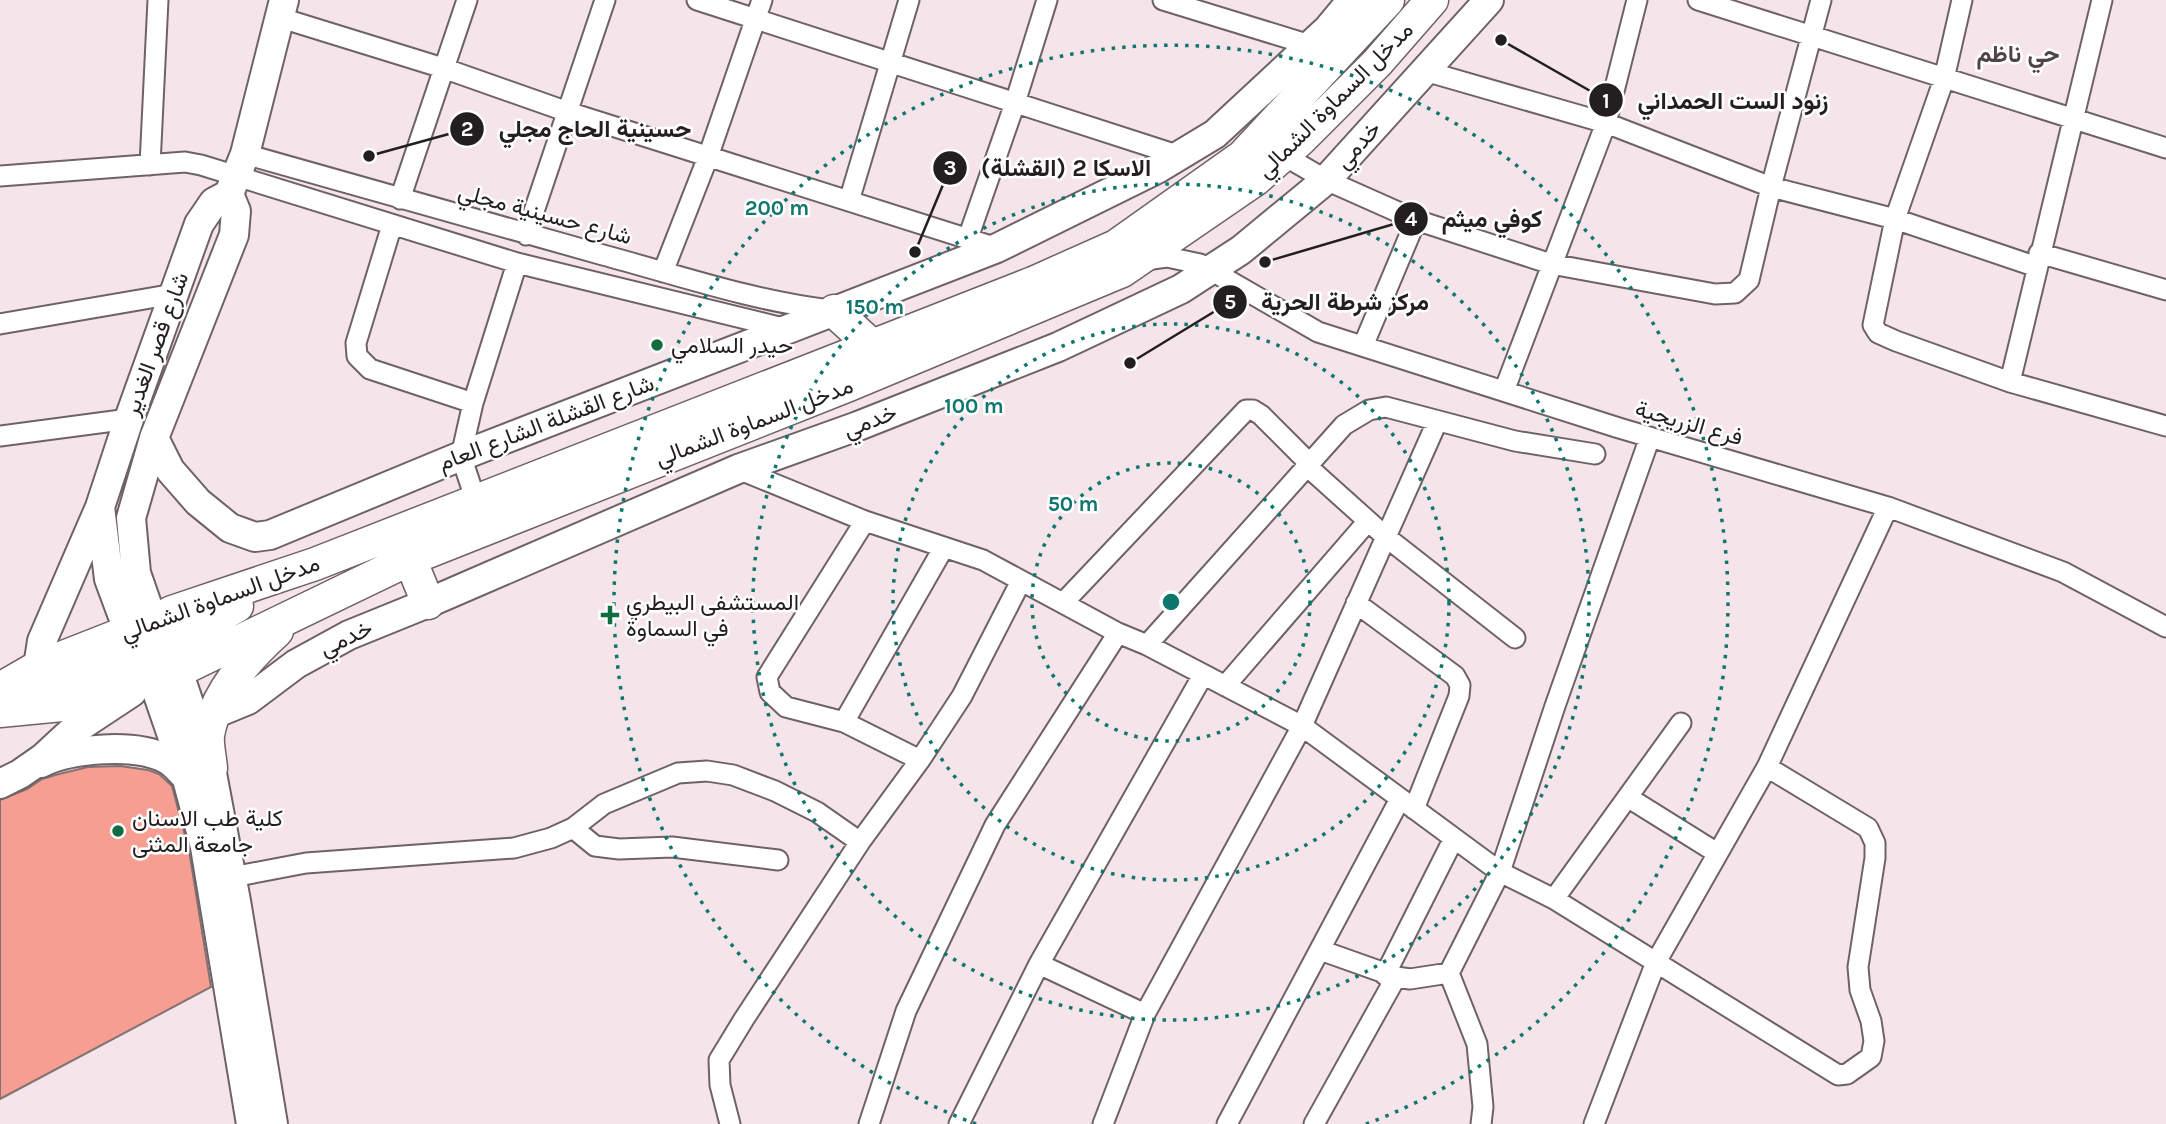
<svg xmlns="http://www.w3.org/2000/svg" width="2166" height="1124" viewBox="0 0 2166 1124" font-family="Karla,Vazirmatn,sans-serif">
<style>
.building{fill:#f69e91;stroke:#817371;stroke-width:2}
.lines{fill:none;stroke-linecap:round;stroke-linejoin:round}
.minor-casing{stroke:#6f6266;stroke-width:23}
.secondary-casing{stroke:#6f6266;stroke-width:32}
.trunk-casing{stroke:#6f6266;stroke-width:35}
.minor{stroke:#fff;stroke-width:19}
.secondary{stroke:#fff;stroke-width:28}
.trunk{stroke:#fff;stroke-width:32}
.ring{fill:none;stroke:#0f766e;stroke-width:3.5;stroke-dasharray:3.5 7}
.poi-dot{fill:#136c40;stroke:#fff;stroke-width:2.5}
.labels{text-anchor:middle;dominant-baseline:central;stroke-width:5;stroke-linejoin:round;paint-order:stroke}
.street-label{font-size:23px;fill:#231e1f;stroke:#fff}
.poi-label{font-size:23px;fill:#231e1f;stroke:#fff;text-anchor:start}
.neighbourhood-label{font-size:24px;font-weight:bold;fill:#504447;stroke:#fff}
.centre{fill:#0f766e;stroke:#fff;stroke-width:3.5}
.ring-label{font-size:21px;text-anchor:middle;font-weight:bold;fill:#0f766e;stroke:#fff;stroke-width:5;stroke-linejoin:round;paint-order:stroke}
.leader{fill:none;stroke:#231e1f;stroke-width:2.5}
.callout-dot{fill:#231e1f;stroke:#fff;stroke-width:2.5}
.mark-label{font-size:21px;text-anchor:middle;font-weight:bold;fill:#fff}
.callout-label{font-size:24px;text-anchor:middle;font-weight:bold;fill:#231e1f;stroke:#fff;stroke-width:5;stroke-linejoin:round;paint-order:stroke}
</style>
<rect width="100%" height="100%" fill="#f5e5ea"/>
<path class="building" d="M120,766l28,4 11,4 13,12 17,64 22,137 -211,112v-299l27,-11 15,-10 17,-5 29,-7z"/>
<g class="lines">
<defs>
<path id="minor" d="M697,0l483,156
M1163,0l147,45
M1698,0l468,148
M1962,0l-18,79 -49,140 -22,106 5,8 18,8 114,41 156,44
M278,17l165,51 125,44 429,136
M1425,71l181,52 165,64 124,32 142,48
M245,154c119,34 238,68 358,101 75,20 150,46 227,55
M1283,155l43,25 90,40 135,44 164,30 20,-1 14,-13 22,-93 50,-187
M150,165l8,-165
M0,176l185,-14 16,3 316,98 270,66
M400,199l67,-199
M849,201l60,-201
M392,225l-36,118 1,13 13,13 103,34
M526,235l79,-235
M968,238l47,-135 32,-103
M2039,253l127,37
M1145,260l22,-3 33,7 118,68 301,96 269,79 175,65 103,55
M663,272l45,-115 54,-157
M0,324l174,-30
M1363,346l53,-126
M2010,382l92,-382
M1504,391l102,-268 31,-123
M0,436l129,-17
M1308,467l78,70 129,101
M738,469l127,52 118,39 135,73 29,12 155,81 198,146 54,27 284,176 9,-1 24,-17 3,-16 -3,-20 -11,-31 -2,-23 17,-109v-15l-7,-15 -101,-61
M476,501l-15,-45 12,-53 44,-140
M865,521l-98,156 3,15 16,15 58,15 76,38
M1063,603l183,-193h7l8,5 49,49
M1356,603l99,73 5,9 -1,11 -45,113
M1147,645l197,-220 25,-15 17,-3 129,34 80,13
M1225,686l143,-165
M844,722l100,-175
M1629,798l88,55
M573,828l22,18 24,3 53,-2 106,13
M232,877l74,-14 208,-15 37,-10 22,-10 31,-24 74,-31 29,-2 26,4 42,16 42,21 43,30
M1554,899l127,-176
M1320,950l76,27 14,2 39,-6
M1039,964l106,50
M1385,975l69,-137
M730,1124l-10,-39 -1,-25 25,-41 116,-177 60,-82 42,-64 59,-115
M869,1124l37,-113 89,-186 123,-192
M959,1124l80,-160 164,-289
M1103,1124l42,-110 157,-288 135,-304
M1227,1124l173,-325
M1314,1124l82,-147
M1481,1124l2,-17 -6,-63 -28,-71 51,-101 55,-166 95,-269
M1594,1124l62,-162 111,-195 121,-260"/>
<path id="secondary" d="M229,194l7,17 -2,24 -80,203 -23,80 5,55 17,49 25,49 33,97 25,133 37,223
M229,194l16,-40 39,-154
M154,438l16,32 28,32 32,26 25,9 15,-2 191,-79 536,-208 160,-79 58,-35 113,-105 24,-29
M100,507l9,72 13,35 31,66 34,99 18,68 46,277
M38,667l4,-26 58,-134 29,-88 70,-195 15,-22 15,-8
M214,714l34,-14 48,-36 53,-29 79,-32 310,-134 120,-43 200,-79 123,-58 60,-39 85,-70 163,-180
M41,763c30,-15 95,-20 125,-4 8,4 14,12 20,18
M0,784l20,-10 23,-16 27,-25 62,-41"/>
<path id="trunk" d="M834,311l37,34
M410,559l18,44
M153,680l-2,-16 6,-13 80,-45
M0,689l38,-22 115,-45 19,-10 143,-48 718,-281 83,-37 127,-90 145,-156
M29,699l111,-48c11,-8 15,-15 13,-28
M0,711l72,-7 106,-33 232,-112 439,-174 273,-114 134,-92 45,-40 76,-76 55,-63
M211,768c-1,-11 -4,-23 -3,-33 7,-41 39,-77 69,-104"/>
</defs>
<use href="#minor" class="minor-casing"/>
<use href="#secondary" class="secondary-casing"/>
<use href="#trunk" class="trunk-casing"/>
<use href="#minor" class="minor"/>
<use href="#secondary" class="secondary"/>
<use href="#trunk" class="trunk"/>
</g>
<g class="ring">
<circle cx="1171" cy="602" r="139"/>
<circle cx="1171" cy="602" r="278"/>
<circle cx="1171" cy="602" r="418"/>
<path d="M976 1124A557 557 0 1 1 1366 1124"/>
</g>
<g class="poi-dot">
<circle cx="657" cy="345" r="7"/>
<path d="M606.5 604.5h7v7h7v7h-7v7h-7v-7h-7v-7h7z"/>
<circle cx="118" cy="831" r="7"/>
</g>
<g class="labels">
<g class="street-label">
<text transform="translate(1335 100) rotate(-45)">مدخل السماوة الشمالي</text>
<text transform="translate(1358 145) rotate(-48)">خدمي</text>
<text transform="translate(545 214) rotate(15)">شارع حسينية مجلي</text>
<text transform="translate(156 344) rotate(-70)">شارع قصر الغدير</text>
<text transform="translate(870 421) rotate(-21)">خدمي</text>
<text transform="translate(754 422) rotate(-21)">مدخل السماوة الشمالي</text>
<text transform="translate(546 423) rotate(-21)">شارع القشلة الشارع العام</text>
<text transform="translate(1689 423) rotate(16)">فرع الزريجية</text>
<text transform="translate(220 598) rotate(-20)">مدخل السماوة الشمالي</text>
<text transform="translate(346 638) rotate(-25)">خدمي</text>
</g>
<g class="poi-label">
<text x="671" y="345">حيدر السلامي</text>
<text x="626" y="602">المستشفى البيطري<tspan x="626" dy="26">في السماوة</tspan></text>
<text x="132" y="818">كلية طب الاسنان<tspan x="132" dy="26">جامعة المثنى</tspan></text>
</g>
<g class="neighbourhood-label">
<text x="2018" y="54">حي ناظم</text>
</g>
</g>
<circle cx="1171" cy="602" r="10" class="centre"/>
<g class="ring-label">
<text x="777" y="215">200 m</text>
<text x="875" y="314">150 m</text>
<text x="974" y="413">100 m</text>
<text x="1073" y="511">50 m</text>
</g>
<path class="leader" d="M1501 40L1606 100M369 156L467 129M915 252L950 168M1265 262L1411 219M1130 363L1230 302"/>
<g class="callout-dot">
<circle cx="1501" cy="40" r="7"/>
<circle cx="369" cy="156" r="7"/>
<circle cx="915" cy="252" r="7"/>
<circle cx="1265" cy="262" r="7"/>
<circle cx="1130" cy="363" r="7"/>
<circle cx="1606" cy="100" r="18"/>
<circle cx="467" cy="129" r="18"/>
<circle cx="950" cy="168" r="18"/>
<circle cx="1411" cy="219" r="18"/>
<circle cx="1230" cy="302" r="18"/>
</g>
<g class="mark-label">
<text x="1606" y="108">1</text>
<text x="467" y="136">2</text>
<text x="950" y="175">3</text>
<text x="1411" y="226">4</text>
<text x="1230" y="309">5</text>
</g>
<g class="callout-label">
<text x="1733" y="109">زنود الست الحمداني</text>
<text x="595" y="137">حسينية الحاج مجلي</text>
<text x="1066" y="176">الاسكا 2 (القشلة)</text>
<text x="1492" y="227">كوفي ميثم</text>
<text x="1345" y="310">مركز شرطة الحرية</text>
</g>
</svg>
